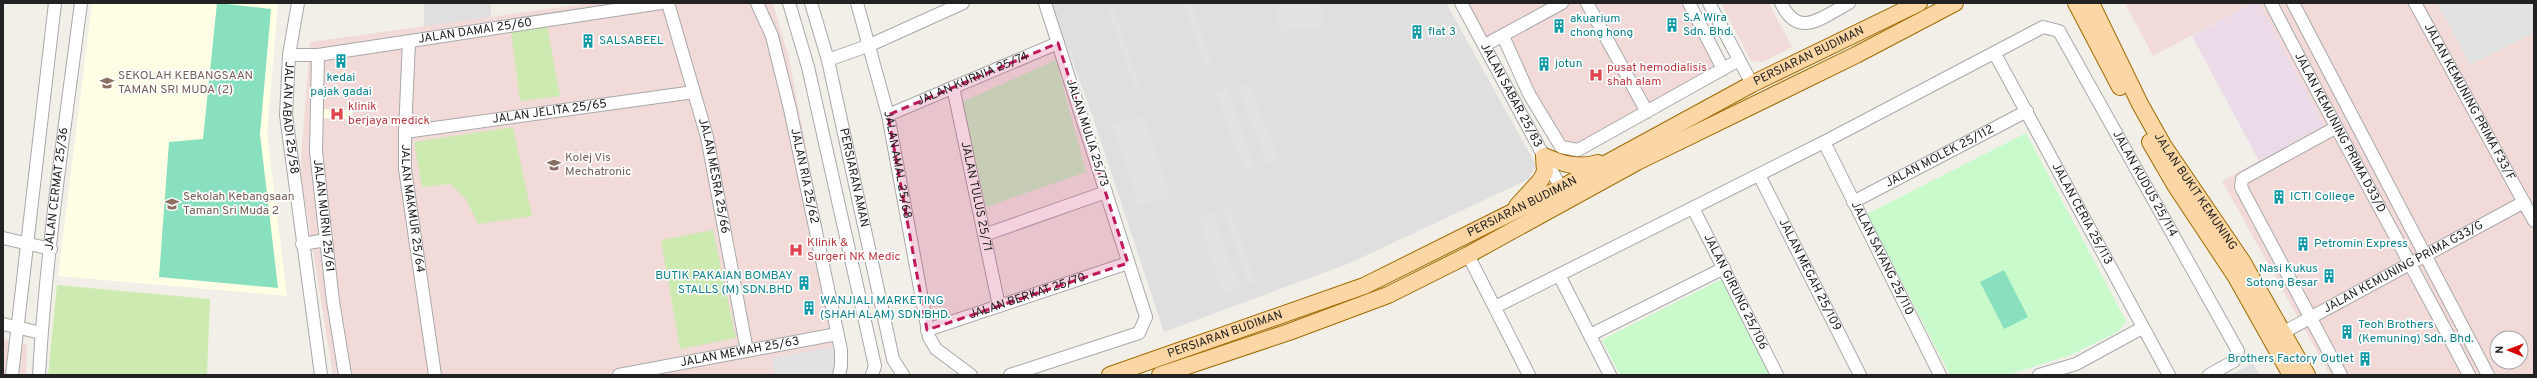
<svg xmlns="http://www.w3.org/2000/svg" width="2537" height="378" viewBox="0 0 2537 378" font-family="Overpass,sans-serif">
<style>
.residential{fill:#e0dfdf}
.commercial{fill:#f2dad9;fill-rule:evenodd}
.industrial{fill:#ebdbe8}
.education{fill:#ffffe5}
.grass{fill:#cdebb0}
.park{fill:#c8facc}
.pitch{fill:#88e0be}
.parking{fill:#e2e2e2}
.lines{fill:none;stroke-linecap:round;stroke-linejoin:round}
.minor-casing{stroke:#a9a9a9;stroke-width:14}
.major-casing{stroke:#a06b00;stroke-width:18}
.minor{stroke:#fff;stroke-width:12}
.major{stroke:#fcd6a4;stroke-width:16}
.marked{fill:#c2185b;fill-opacity:0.2;stroke:#c2185b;stroke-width:3;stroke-dasharray:8 5;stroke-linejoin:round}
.labels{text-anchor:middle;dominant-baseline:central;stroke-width:3.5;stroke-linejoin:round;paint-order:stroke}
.culture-label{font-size:12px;fill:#0d838f;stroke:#fff;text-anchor:start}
.street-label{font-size:12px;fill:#222;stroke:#fff}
.health-label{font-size:12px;fill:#be3a42;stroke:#fff;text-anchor:start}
.education-label{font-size:12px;fill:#785e54;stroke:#fff;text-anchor:start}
</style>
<rect width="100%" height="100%" fill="#f2efe9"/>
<path class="residential" d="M424,3h67v14l-67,10z
M1051,3h395l90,162 -7,14 -179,84 -186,69 -72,-217z
M2253,363l7,12h-30z"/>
<path class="commercial" d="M590,3h183l16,55 60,311 -4,6h-512l-33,-204 10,-129z
M1466,3h219l34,65 -142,78 -13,-2 -32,-52 -27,-61 -18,9z
M1721,3h48l23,44 -29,15 -12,-1z
M2125,3h127l-99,53z
M2259,3h275v372h-204l-108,-194 102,-56zM2497,338h24v24h-24z
M3,339l24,6 -1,30h-23z"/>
<path class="industrial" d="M2252,3h7l65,122 -65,36 -67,-125z"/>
<path class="education" d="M92,3h186l-11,130 20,163 -229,-20z
M322,109l31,1 -1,9 -30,-1z"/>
<path class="grass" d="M547,26l13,70 -40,5 -9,-70z
M513,127l19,89 -54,8 -12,-25 -15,-15 -29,3 -8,-45z
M713,230l23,108 -56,11 -19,-109z
M57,285l153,14 -3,76h-159z"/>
<path class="park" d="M1056,60l30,112 -100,35 -24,-105z
M2026,133l100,188 -7,10 -48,24 -65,20h-56l-83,-161z
M1722,279l48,96h-150l-18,-35z"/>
<path class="pitch" d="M217,3l54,6 -11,125 18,154 -119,-11 10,-135 34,-3z
M2004,270l24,47 -24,12 -24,-47z"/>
<path class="parking" d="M1183,3h8l20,61 -7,3z
M1277,3h44l2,25 -44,3z
M2437,3h97v30l-64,32z
M1112,5l28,81 -5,2 -28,-81z
M1248,83l31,75 -12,6 -29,-77z
M1228,88l26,81 -9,4 -29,-81z
M1143,116l28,81 -32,9 -27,-81z
M1229,207l26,75 -7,2 -26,-75z
M1213,212l27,76 -17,5 -25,-76z
M834,347l4,20 -5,8h-58l-3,-17z"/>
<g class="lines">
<defs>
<g id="minor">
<path id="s1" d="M298,3l-9,52 -3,60 35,260"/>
<path id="s2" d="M668,3l39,134 40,214"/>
<path id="s3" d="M757,3l15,33 18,73 51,241v16l-2,9"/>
<path d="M789,3l19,64 67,299 -3,9"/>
<path id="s4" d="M811,3l17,57 65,299 10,16"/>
<path id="s5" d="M857,3l31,112 41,222 7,12 35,26"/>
<path id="s6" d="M1461,3l100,185"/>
<path d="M1587,3l60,109"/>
<path d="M1689,3l34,66"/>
<path d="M1709,3l43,81"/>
<path d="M1781,3c18,37 41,14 68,0"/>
<path id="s7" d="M2271,3c64,125 133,247 198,372"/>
<path d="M2293,3l195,372"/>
<path id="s8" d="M2415,3l119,218"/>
<path d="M1503,36l26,58 32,53 17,3 161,-90"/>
<path id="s9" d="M409,41l-4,91v37l30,206"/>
<path d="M1485,45l77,-42"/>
<path id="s10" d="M1995,54l174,321"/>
<path id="s11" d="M289,55h29l343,-52"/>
<path id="s12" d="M318,55l-2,97 17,149 12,74"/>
<path d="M828,60l42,-15 93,-42"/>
<path id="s13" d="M953,87l46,219"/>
<path id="s14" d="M888,115l170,-72"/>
<path d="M2335,128l-93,51 -1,8 100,188"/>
<path id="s15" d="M405,132l289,-40"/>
<path id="s16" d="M1824,142l116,233"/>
<path id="s17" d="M1759,175l101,200"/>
<path id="s18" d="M1853,202l174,-91"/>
<path id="s19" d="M1693,208l84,167"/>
<path d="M984,235l122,-43"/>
<path d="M3,238l48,11"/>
<path d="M302,244l24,-4"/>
<path d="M1468,255l61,120"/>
<path d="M1559,275l51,100"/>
<path id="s20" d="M1495,307l329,-165 219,-115 16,4 179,320 -4,10 -25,14"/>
<path d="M3,324l38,9"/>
<path id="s21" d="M927,330l201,-67"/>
<path id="s22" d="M2284,332l240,-130"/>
<path d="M1590,335l134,-67"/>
<path d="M12,375l43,-372"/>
<path id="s23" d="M39,375c7,-124 26,-249 42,-372"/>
<path id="s24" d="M619,375l218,-41"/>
<path d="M1010,375l129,-42 7,-16 -101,-314"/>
<path d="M2039,375l37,-11 66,-36"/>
</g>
<g id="major">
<path d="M2076,3l44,84"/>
<path id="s25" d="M2091,3l49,101 23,41 79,116 65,114"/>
<path d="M2150,142l25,43 61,92 55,98"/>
<path d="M1517,206l23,-25 5,-9 -1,-16c19,8 34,13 54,7"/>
<path id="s26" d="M1110,375l254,-89 197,-98 191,-104 167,-81"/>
<path d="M1160,375l129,-43 99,-37 80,-40 169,-93 219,-107 99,-52"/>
</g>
</defs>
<use href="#minor" class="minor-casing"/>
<use href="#major" class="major-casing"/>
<use href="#minor" class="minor"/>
<use href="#major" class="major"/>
</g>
<path class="marked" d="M1058,43l70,220 -201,67 -39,-215z"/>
<defs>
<symbol id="building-bare" viewBox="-9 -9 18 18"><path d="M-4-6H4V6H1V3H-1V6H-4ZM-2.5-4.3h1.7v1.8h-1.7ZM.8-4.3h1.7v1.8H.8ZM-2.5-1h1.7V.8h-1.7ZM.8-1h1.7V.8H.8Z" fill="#0f9aa8" stroke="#fff" stroke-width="2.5" paint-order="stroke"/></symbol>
<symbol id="hospital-bare" viewBox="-9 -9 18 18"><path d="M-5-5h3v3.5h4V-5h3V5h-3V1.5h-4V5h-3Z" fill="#e0444e" stroke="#fff" stroke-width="2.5" paint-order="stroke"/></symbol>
<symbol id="school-bare" viewBox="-9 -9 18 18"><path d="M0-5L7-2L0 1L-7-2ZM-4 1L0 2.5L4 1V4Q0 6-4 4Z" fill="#8d6e63" stroke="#fff" stroke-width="2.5" paint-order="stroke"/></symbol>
<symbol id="university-bare" viewBox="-9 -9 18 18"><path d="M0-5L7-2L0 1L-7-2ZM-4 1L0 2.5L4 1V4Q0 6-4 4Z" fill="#8d6e63" stroke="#fff" stroke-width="2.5" paint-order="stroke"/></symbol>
</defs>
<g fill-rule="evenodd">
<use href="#building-bare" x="1662" y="15" width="20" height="20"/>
<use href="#building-bare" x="1549" y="16" width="20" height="20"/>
<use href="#building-bare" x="1407" y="22" width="20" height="20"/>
<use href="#building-bare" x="578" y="31" width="20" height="20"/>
<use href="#building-bare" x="331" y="51" width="20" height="20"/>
<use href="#building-bare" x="1534" y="54" width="20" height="20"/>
<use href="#hospital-bare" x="1586" y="65" width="20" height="20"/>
<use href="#school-bare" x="97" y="73" width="20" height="20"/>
<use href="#hospital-bare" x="327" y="104" width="20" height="20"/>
<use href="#university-bare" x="544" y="155" width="20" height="20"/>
<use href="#building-bare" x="2269" y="187" width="20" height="20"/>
<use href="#school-bare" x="162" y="194" width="20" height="20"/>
<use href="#building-bare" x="2293" y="234" width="20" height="20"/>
<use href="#hospital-bare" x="786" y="240" width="20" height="20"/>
<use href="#building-bare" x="2319" y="266" width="20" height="20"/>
<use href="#building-bare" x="794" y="273" width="20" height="20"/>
<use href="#building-bare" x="799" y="298" width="20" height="20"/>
<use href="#building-bare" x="2337" y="322" width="20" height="20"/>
<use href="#building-bare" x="2355" y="349" width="20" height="20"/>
</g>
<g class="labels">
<g class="culture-label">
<text x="1683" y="18">S.A Wira<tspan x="1683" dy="14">Sdn. Bhd.</tspan></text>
<text x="1570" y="19">akuarium<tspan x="1570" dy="14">chong hong</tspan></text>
<text x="1428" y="32">flat 3</text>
<text x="599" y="41">SALSABEEL</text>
<text x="1555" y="64">jotun</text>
<text x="341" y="78" text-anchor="middle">kedai<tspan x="341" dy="14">pajak gadai</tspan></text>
<text x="2290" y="197">ICTI College</text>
<text x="2314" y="244">Petromin Express</text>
<text x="2318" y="269" text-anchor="end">Nasi Kukus<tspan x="2318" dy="14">Sotong Besar</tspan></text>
<text x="793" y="276" text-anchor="end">BUTIK PAKAIAN BOMBAY<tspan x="793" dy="14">STALLS (M) SDN.BHD</tspan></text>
<text x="820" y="301">WANJIALI MARKETING<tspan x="820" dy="14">(SHAH ALAM) SDN.BHD.</tspan></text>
<text x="2358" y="325">Teoh Brothers<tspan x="2358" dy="14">(Kemuning) Sdn. Bhd.</tspan></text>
<text x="2354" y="359" text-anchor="end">Brothers Factory Outlet</text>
</g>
<g class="street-label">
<text stroke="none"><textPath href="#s11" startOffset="188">JALAN DAMAI 25/60</textPath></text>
<text stroke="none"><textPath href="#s26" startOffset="770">PERSIARAN BUDIMAN</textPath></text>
<text stroke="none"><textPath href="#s14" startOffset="92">JALAN KURNIA 25/74</textPath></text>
<text stroke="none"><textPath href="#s6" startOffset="105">JALAN SABAR 25/83</textPath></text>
<text stroke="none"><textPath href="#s8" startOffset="113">JALAN KEMUNING PRIMA F33/F</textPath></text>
<text stroke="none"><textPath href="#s15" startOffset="146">JALAN JELITA 25/65</textPath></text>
<text stroke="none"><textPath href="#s1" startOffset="116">JALAN ABADI 25/58</textPath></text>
<text transform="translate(1087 133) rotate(72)">JALAN MULIA 25/73</text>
<text stroke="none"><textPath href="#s7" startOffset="147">JALAN KEMUNING PRIMA D33/D</textPath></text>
<text stroke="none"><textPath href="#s18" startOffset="98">JALAN MOLEK 25/112</textPath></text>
<text stroke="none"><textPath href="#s5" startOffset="167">JALAN AMAL 25/68</textPath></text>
<text stroke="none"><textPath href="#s2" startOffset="179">JALAN MESRA 25/66</textPath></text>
<text stroke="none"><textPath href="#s3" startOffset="180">JALAN RIA 25/62</textPath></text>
<text stroke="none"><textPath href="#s4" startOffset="180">PERSIARAN AMAN</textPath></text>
<text stroke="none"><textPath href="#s20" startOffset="807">JALAN KUDUS 25/114</textPath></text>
<text stroke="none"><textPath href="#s23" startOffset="187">JALAN CERMAT 25/36</textPath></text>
<text stroke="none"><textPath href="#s25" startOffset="216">JALAN BUKIT KEMUNING</textPath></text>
<text stroke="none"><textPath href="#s13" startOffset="112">JALAN TULUS 25/71</textPath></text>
<text stroke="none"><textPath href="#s26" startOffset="446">PERSIARAN BUDIMAN</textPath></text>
<text stroke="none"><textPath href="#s9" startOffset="168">JALAN MAKMUR 25/64</textPath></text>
<text stroke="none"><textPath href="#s10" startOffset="182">JALAN CERIA 25/113</textPath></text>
<text stroke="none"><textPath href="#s12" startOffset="161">JALAN MURNI 25/61</textPath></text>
<text stroke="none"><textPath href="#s16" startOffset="130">JALAN SAYANG 25/110</textPath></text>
<text stroke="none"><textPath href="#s22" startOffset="136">JALAN KEMUNING PRIMA G33/G</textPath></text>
<text stroke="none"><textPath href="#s17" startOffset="112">JALAN MEGAH 25/109</textPath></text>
<text stroke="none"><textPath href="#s19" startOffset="94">JALAN GIRUNG 25/106</textPath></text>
<text stroke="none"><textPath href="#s21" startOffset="106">JALAN BERKAT 25/70</textPath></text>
<text stroke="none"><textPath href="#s26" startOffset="122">PERSIARAN BUDIMAN</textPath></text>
<text stroke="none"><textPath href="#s24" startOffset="123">JALAN MEWAH 25/63</textPath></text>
</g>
<g class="health-label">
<text x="1607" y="68">pusat hemodialisis<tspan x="1607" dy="14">shah alam</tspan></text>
<text x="348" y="107">klinik<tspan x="348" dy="14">berjaya medick</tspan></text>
<text x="807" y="243">Klinik &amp;<tspan x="807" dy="14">Surgeri NK Medic</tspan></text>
</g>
<g class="education-label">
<text x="118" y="76">SEKOLAH KEBANGSAAN<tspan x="118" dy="14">TAMAN SRI MUDA (2)</tspan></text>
<text x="565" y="158">Kolej Vis<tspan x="565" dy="14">Mechatronic</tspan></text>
<text x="183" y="197">Sekolah Kebangsaan<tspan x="183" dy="14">Taman Sri Muda 2</tspan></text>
</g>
</g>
<rect width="2537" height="378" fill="none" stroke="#222222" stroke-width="8"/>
<g transform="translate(2509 350) rotate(271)"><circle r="19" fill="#ffffff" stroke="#a7a7a7"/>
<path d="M0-3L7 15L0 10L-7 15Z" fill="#d40000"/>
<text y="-6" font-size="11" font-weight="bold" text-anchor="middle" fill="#222222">N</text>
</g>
</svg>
